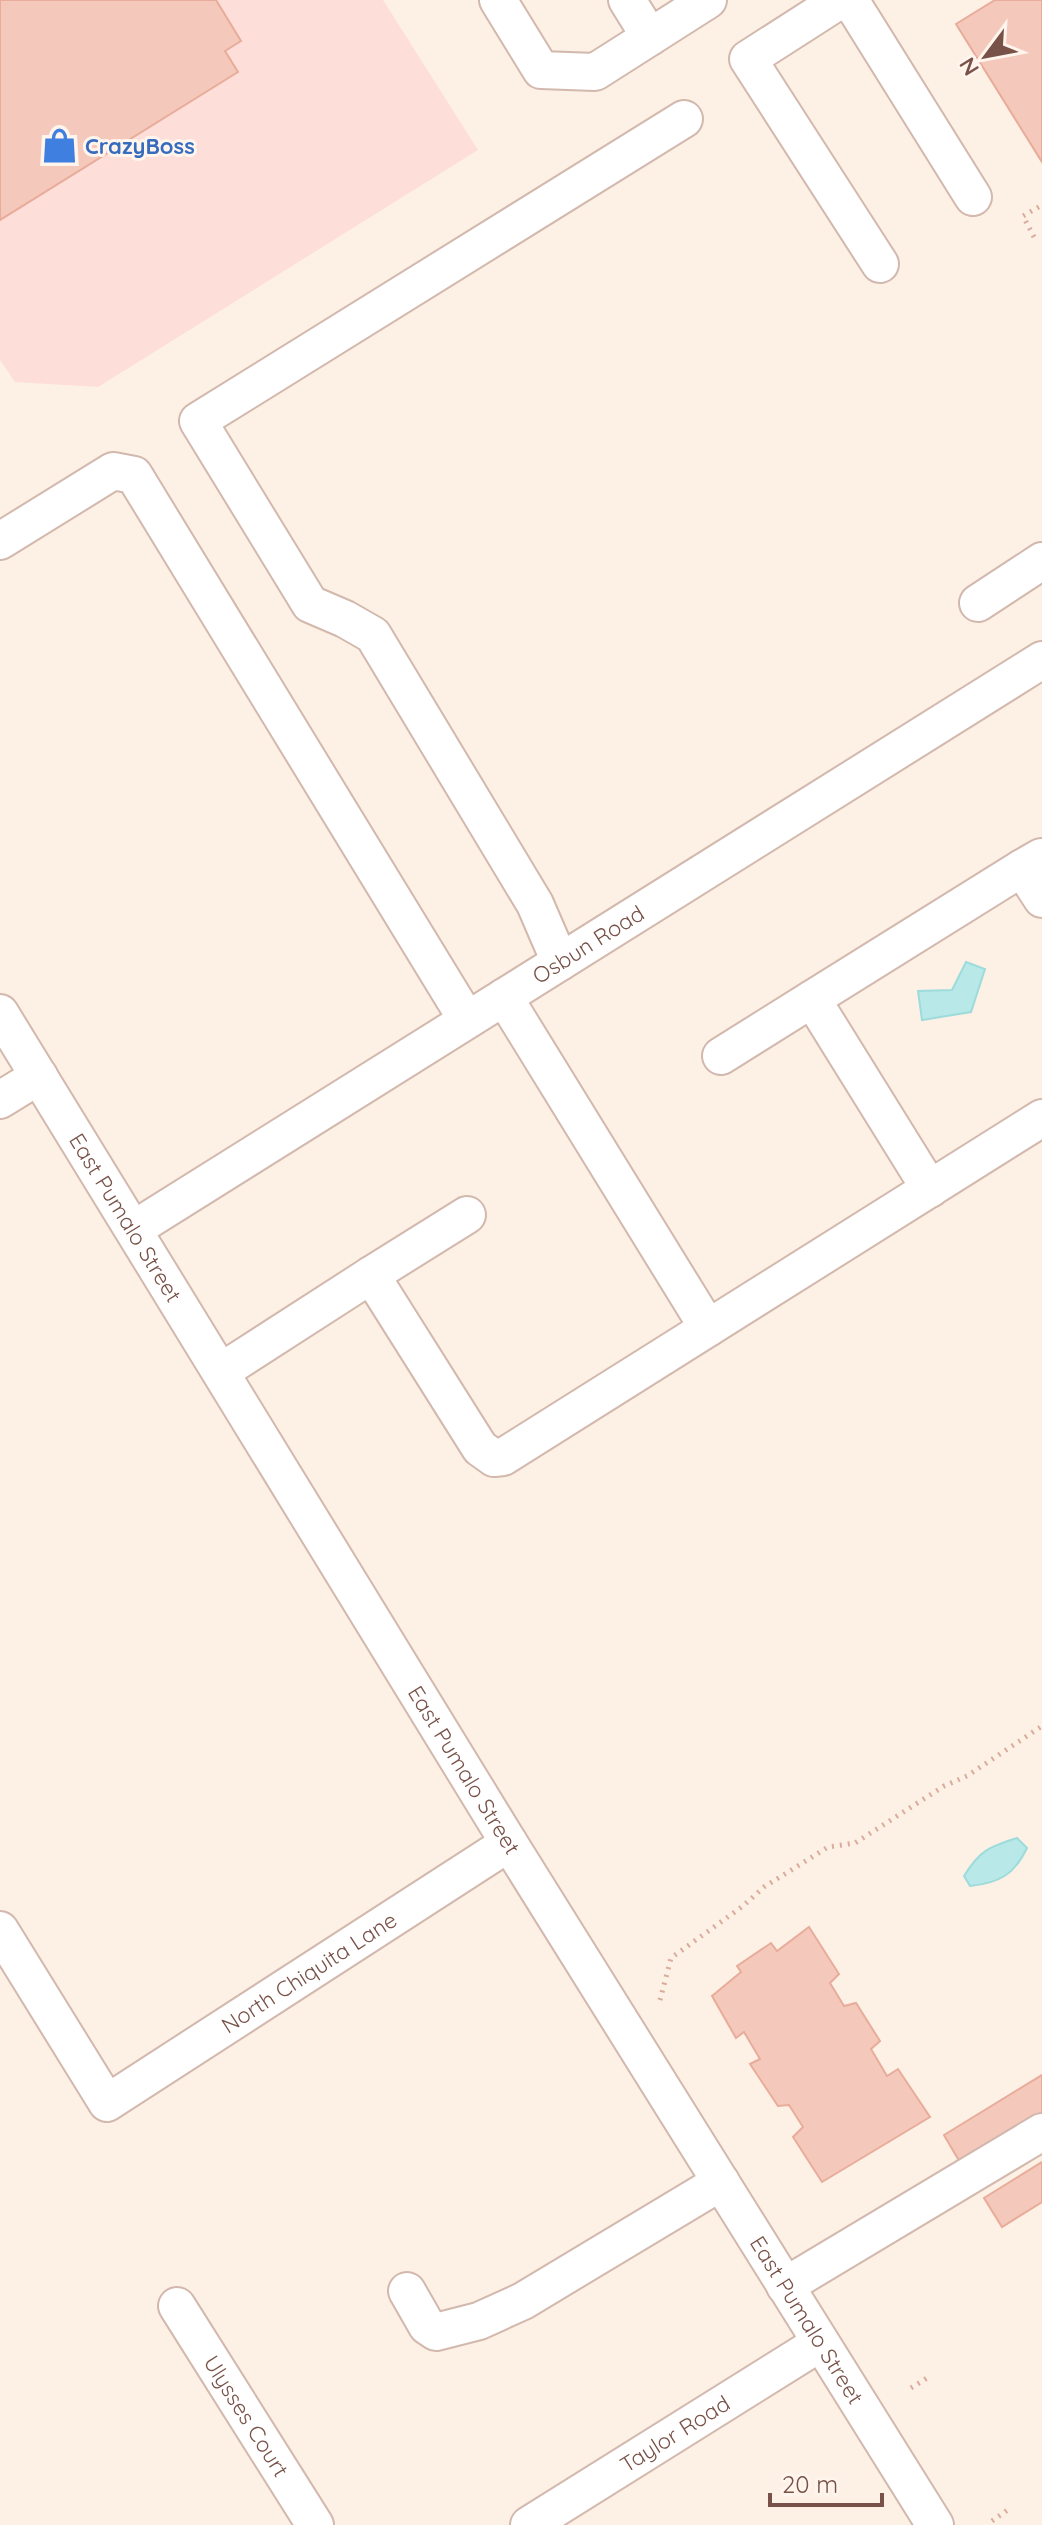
<svg xmlns="http://www.w3.org/2000/svg" width="1042" height="2525" viewBox="0 0 1042 2525" font-family="Quicksand,sans-serif">
<style>
.commercial{fill:#feded8}
.water{fill:#b8e8e8;stroke:#9edbdb;stroke-width:2}
.building{fill:#f4c9bb;stroke:#e8ac9b;stroke-width:2}
.lines{fill:none;stroke-linecap:round;stroke-linejoin:round}
.minor-casing{stroke:#d2b8ad;stroke-width:40}
.path{stroke:#daac9e;stroke-width:5;stroke-dasharray:2 6;stroke-linecap:butt}
.minor{stroke:#fff;stroke-width:36}
.labels{text-anchor:middle;dominant-baseline:central;stroke-width:6;stroke-linejoin:round;paint-order:stroke}
.shop-label{font-size:22px;font-weight:bold;fill:#366cbe;stroke:#fff5ed;text-anchor:start}
.street-label{font-size:22px;fill:#785248;stroke:#fff5ed}
</style>
<rect width="100%" height="100%" fill="#fdf0e5"/>
<path class="commercial" d="M0,0h383l95,150 -380,237 -83,-5 -15,-22z"/>
<path class="water" d="M966,962l19,7 -14,43 -49,8 -4,-29 34,-1z
M1017,1838l10,10c-13,27 -28,35 -57,38l-6,-10c16,-26 25,-29 53,-38z"/>
<path class="building" d="M0,0h216l25,41 -16,10 13,21 -238,148z
M995,0h47v162l-86,-138z
M809,1927l30,47 -9,9 14,23 12,-3 24,38 -9,8 16,27 11,-7 32,48 -108,65 -29,-45 10,-10 -14,-22 -11,1 -28,-42 10,-5 -16,-27 -8,6 -24,-42 29,-24 -4,-6 34,-23 6,8z
M1042,2075v39l-81,50 -17,-29z
M1042,2162v40l-40,25 -18,-29z"/>
<g class="lines">
<defs>
<g id="minor">
<path d="M498,0l43,70 54,2 113,-72"/>
<path d="M627,0l23,37"/>
<path d="M840,0l-92,59 132,205"/>
<path d="M850,0l123,197"/>
<path d="M0,541l113,-70 21,4 333,545"/>
<path d="M978,603l64,-42"/>
<path d="M1041,857l-19,11 20,31"/>
<path d="M560,962l-25,-58 -162,-269 -28,-16 -35,-15 -112,-183 486,-302"/>
<path d="M504,997l204,331"/>
<path d="M812,999l210,-131"/>
<path id="s1" d="M0,1013l509,830 426,682"/>
<path d="M721,1056l91,-57 118,190"/>
<path d="M0,1100l39,-24"/>
<path id="s2" d="M134,1229l908,-569"/>
<path d="M371,1275l96,-60"/>
<path d="M222,1371l149,-96 109,173 14,10 9,-1 539,-339"/>
<path id="s3" d="M0,1930l107,173 402,-260"/>
<path d="M785,2286l257,-154"/>
<path d="M407,2291l20,35 9,6 43,-11 44,-20 198,-119"/>
<path id="s4" d="M177,2306l138,219"/>
<path id="s5" d="M529,2525l291,-182"/>
</g>
</defs>
<use href="#minor" class="minor-casing"/>
<path class="path" d="M1034,237l-11,-21 19,-11
M660,2000l11,-42 72,-52 21,-19 64,-40 27,-4 89,-57 23,-10 75,-50
M911,2388l16,-10
M992,2521l17,-12"/>
<use href="#minor" class="minor"/>
</g>
<defs>
<symbol id="shop-bare" viewBox="-9 -9 18 18"><path d="M-5-2.5h2.3a2.7 3.5 0 0 1 5.4 0H5L5.5 6h-11ZM-1.5-2.5h3a1.5 2.3 0 0 0-3 0Z" fill="#3f7fe0" stroke="#fff5ed" stroke-width="2.5" paint-order="stroke"/></symbol>
</defs>
<g fill-rule="evenodd">
<use href="#shop-bare" x="34" y="120" width="51" height="51"/>
</g>
<g class="labels">
<g class="shop-label">
<text x="85" y="146">CrazyBoss</text>
</g>
<g class="street-label">
<text stroke="none"><textPath href="#s2" startOffset="536">Osbun Road</textPath></text>
<text stroke="none"><textPath href="#s1" startOffset="240">East Pumalo Street</textPath></text>
<text stroke="none"><textPath href="#s1" startOffset="888">East Pumalo Street</textPath></text>
<text stroke="none"><textPath href="#s3" startOffset="444">North Chiquita Lane</textPath></text>
<text stroke="none"><textPath href="#s1" startOffset="1536">East Pumalo Street</textPath></text>
<text stroke="none"><textPath href="#s4" startOffset="130">Ulysses Court</textPath></text>
<text stroke="none"><textPath href="#s5" startOffset="172">Taylor Road</textPath></text>
</g>
</g>
<g transform="translate(986 56) rotate(238)" stroke="#fff5ed" stroke-width="6" paint-order="stroke">
<path d="M0-6L14 30L0 20L-14 30Z" fill="#785248"/>
<text y="-12" font-size="22" font-weight="bold" text-anchor="middle" fill="#785248">N</text>
</g>
<path d="M770 2493v12h112v-12" fill="none" stroke="#785248" stroke-width="4"/>
<text x="782" y="2493" font-size="24" fill="#785248" stroke="#fff5ed" stroke-width="6" paint-order="stroke">20 m</text>
</svg>
